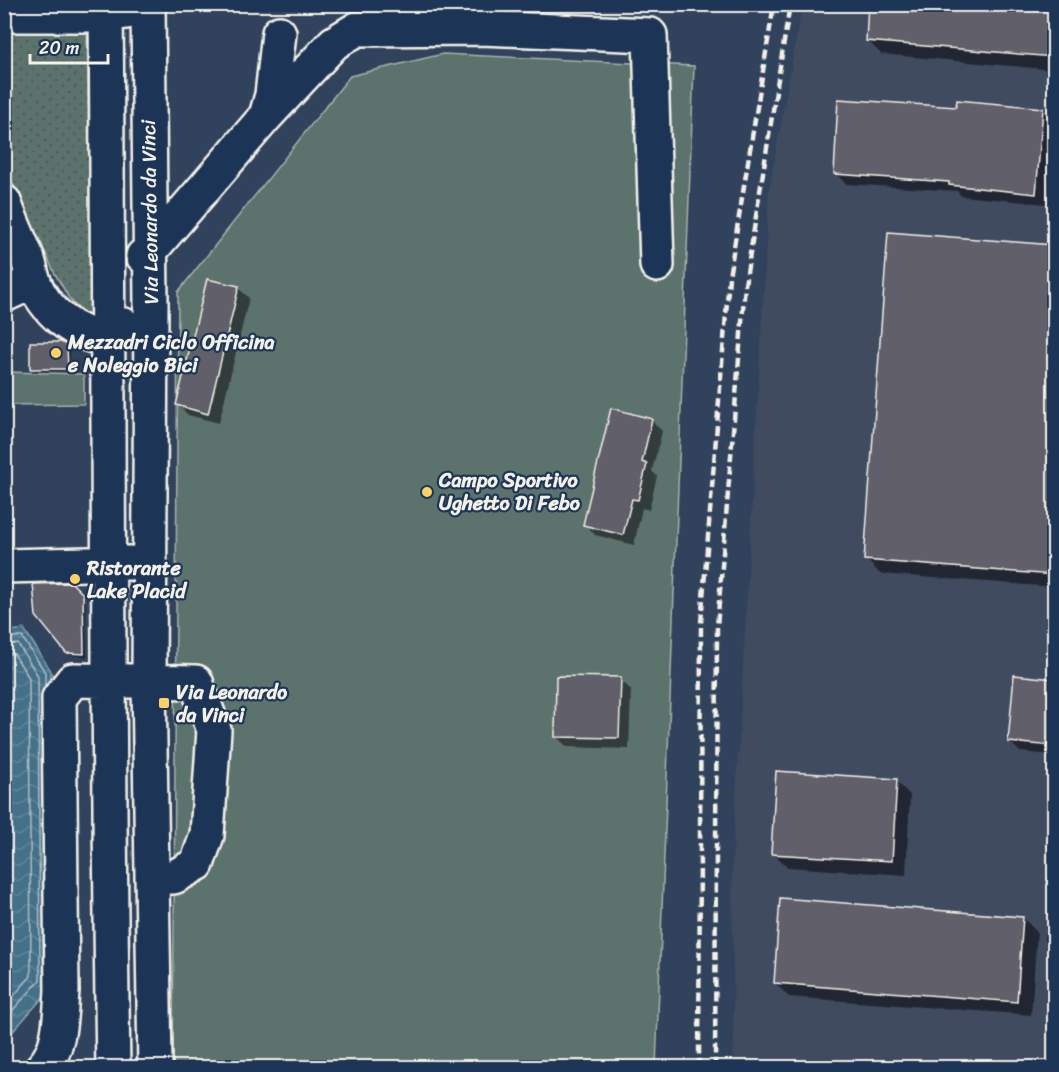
<svg xmlns="http://www.w3.org/2000/svg" width="1059" height="1072" viewBox="0 0 1059 1072" font-family="Sriracha,sans-serif">
<style>
.built{fill:#3f4b61}
.green{fill:#5b726d;stroke:#a8b2aa;stroke-width:1.5}
.park{fill:url(#park-dots);stroke:#a8b2aa;stroke-width:1.5}
.water{fill:url(#water-waves);stroke:#8aa4af;stroke-width:1.5}
.shadow{fill:#0007}
.lines{fill:none;stroke-linecap:round;stroke-linejoin:round}
.shore{stroke:#aebdc2;stroke-width:1.5}
.building{fill:#605f6b;stroke:#f4f1e8;stroke-width:1.5}
.minor-casing{stroke:#f4f1e8;stroke-width:38}
.minor{stroke:#1d3557;stroke-width:33}
.rail{stroke:#f4f1e8;stroke-width:4.5;stroke-dasharray:9 4.5;stroke-linecap:butt}
.poi-dot{fill:#ffd166;stroke:#1d3557;stroke-width:2}
.labels{text-anchor:middle;dominant-baseline:central;stroke-width:4.5;stroke-linejoin:round;paint-order:stroke}
.street-label{font-size:20px;fill:#f4f1e8;stroke:#1d3557}
.poi-label{font-size:20px;font-weight:bold;fill:#f4f1e8;stroke:#1d3557;text-anchor:start}
</style>
<defs>
<pattern id="park-dots" width="8" height="8" patternUnits="userSpaceOnUse" patternTransform="scale(1.5)"><rect width="8" height="8" fill="#5b726d"/><path d="M2 2h.1M6 6h.1" fill="none" stroke="#515b58" stroke-width="1.8" stroke-linecap="round"/></pattern>
<pattern id="water-waves" width="16" height="10" patternUnits="userSpaceOnUse" patternTransform="scale(1.5)"><rect width="16" height="10" fill="#447089"/><path d="M0 5q4-4 8 0t8 0" fill="none" stroke="#60859a"/></pattern>
</defs>
<rect width="100%" height="100%" fill="#31425d"/>
<filter id="ink" filterUnits="userSpaceOnUse"><feTurbulence type="fractalNoise" baseFrequency=".0167" numOctaves="2"/><feDisplacementMap in="SourceGraphic" scale="12" xChannelSelector="R" yChannelSelector="G"/><feConvolveMatrix kernelMatrix="1 2 1 2 8 2 1 2 1" color-interpolation-filters="sRGB"/></filter>
<g filter="url(#ink)">
<path class="built" d="M802,5h252v1062l-320,1 -2,-200 37,-678z"/>
<path class="green" d="M443,54l251,12 -38,1001 -483,1 5,-776 172,-216z
M5,372l79,2v30l-79,1z"/>
<path class="park" d="M87,23l4,300 -22,-25 -14,-24 -50,-108 -1,-139z
M4,243l15,31 -15,7z"/>
<path class="water" d="M24,629l27,42 2,315 -44,50h-4v-404z"/>
<path class="shadow" d="M870,4h184v66l-173,-16 -14,-14z
M957,108l86,2 10,11 -7,83 -85,-8 -4,-5 -111,-7 -11,-11z
M889,234l165,12v341l-174,-13 -14,-15z
M238,288l11,10 -30,125 -31,-8 -10,-10z
M66,347l4,3v21h-35l-3,-3z
M651,420l11,11 -10,40 5,5 -8,34 -7,-2 -8,37 -39,-10 -10,-11z
M4,585l8,4 1,7 -9,2z
M72,585l13,14 2,58 -17,-2 -3,-3z
M1015,677l39,4v74l-34,-3 -10,-10z
M620,679l11,11 -2,59 -62,-2 -11,-11z
M896,781l14,14 -4,80 -119,-8 -14,-14z
M1023,918l14,14 -6,83 -242,-18 -14,-14z"/>
<g class="lines">
<path class="shore" d="M4,637h18l23,35v14
M4,645l14,-1 20,32 2,304 -36,40
M4,654h10l15,24 2,298 -27,31"/>
</g>
<path class="building" d="M868,4h186v53l-188,-16z
M838,99l118,8 1,-7 86,8 -7,86 -87,-9v-3l-115,-8z
M888,232l166,13v330l-190,-15z
M207,279l32,7 -31,128 -32,-9z
M30,342h31l6,3 1,24h-38z
M611,408l41,11 -10,43 5,2 -9,36 -6,-1 -9,36 -40,-10z
M72,583l11,11 1,60 -18,-1 -30,-37 -3,-32z
M1014,675l40,4v67l-46,-4z
M556,676l65,1 -2,61 -64,-1z
M776,771l121,8 -5,82 -121,-7z
M780,898l243,19 -6,85 -243,-19z"/>
<g class="lines">
<defs>
<path id="minor" d="M106,4c3,355 1,709 7,1064
M148,4l3,299 -2,377 6,388
M4,15h102l20,-3
M266,116l6,-21 7,-62
M4,202c7,19 15,37 23,55 3,8 4,15 6,23 12,31 42,57 76,58l15,-13
M143,256l8,-6 115,-134 68,-73 23,-14 124,-1 169,7 7,230
M4,295l30,-14
M4,566l126,-3
M42,1068c19,-19 18,-52 20,-77l-3,-293 14,-18 123,2 18,48 -7,105 -10,29 -23,13h-22"/>
</defs>
<use href="#minor" class="minor-casing"/>
<use href="#minor" class="minor"/>
<path class="rail" d="M699,1068l2,-445 28,-346 45,-273
M715,1068l2,-441 28,-342 45,-281"/>
</g>
</g>
<g class="poi-dot">
<circle cx="56" cy="353" r="6"/>
<circle cx="427" cy="492" r="6"/>
<circle cx="75" cy="579" r="6"/>
<rect x="158" y="697" width="12" height="12" rx="3"/>
</g>
<g class="labels">
<g class="street-label">
<text transform="translate(150 212) rotate(-91)">Via Leonardo da Vinci</text>
</g>
<g class="poi-label">
<text x="68" y="342">Mezzadri Ciclo Officina<tspan x="68" dy="23">e Noleggio Bici</tspan></text>
<text x="439" y="480">Campo Sportivo<tspan x="439" dy="23">Ughetto Di Febo</tspan></text>
<text x="87" y="568">Ristorante<tspan x="87" dy="23">Lake Placid</tspan></text>
<text x="176" y="692">Via Leonardo<tspan x="176" dy="23">da Vinci</tspan></text>
</g>
</g>
<rect width="1059" height="1072" fill="none" stroke="#1d3557" stroke-width="24"/>
<rect x="12" y="12" width="1035" height="1048" fill="none" stroke="#f4f1e8" stroke-width="2" filter="url(#ink)"/>
<path d="M30 54v9h78v-9" fill="none" stroke="#f4f1e8" stroke-width="3"/>
<text x="39" y="54" font-size="18" fill="#f4f1e8" stroke="#1d3557" stroke-width="4.5" paint-order="stroke">20 m</text>
</svg>
